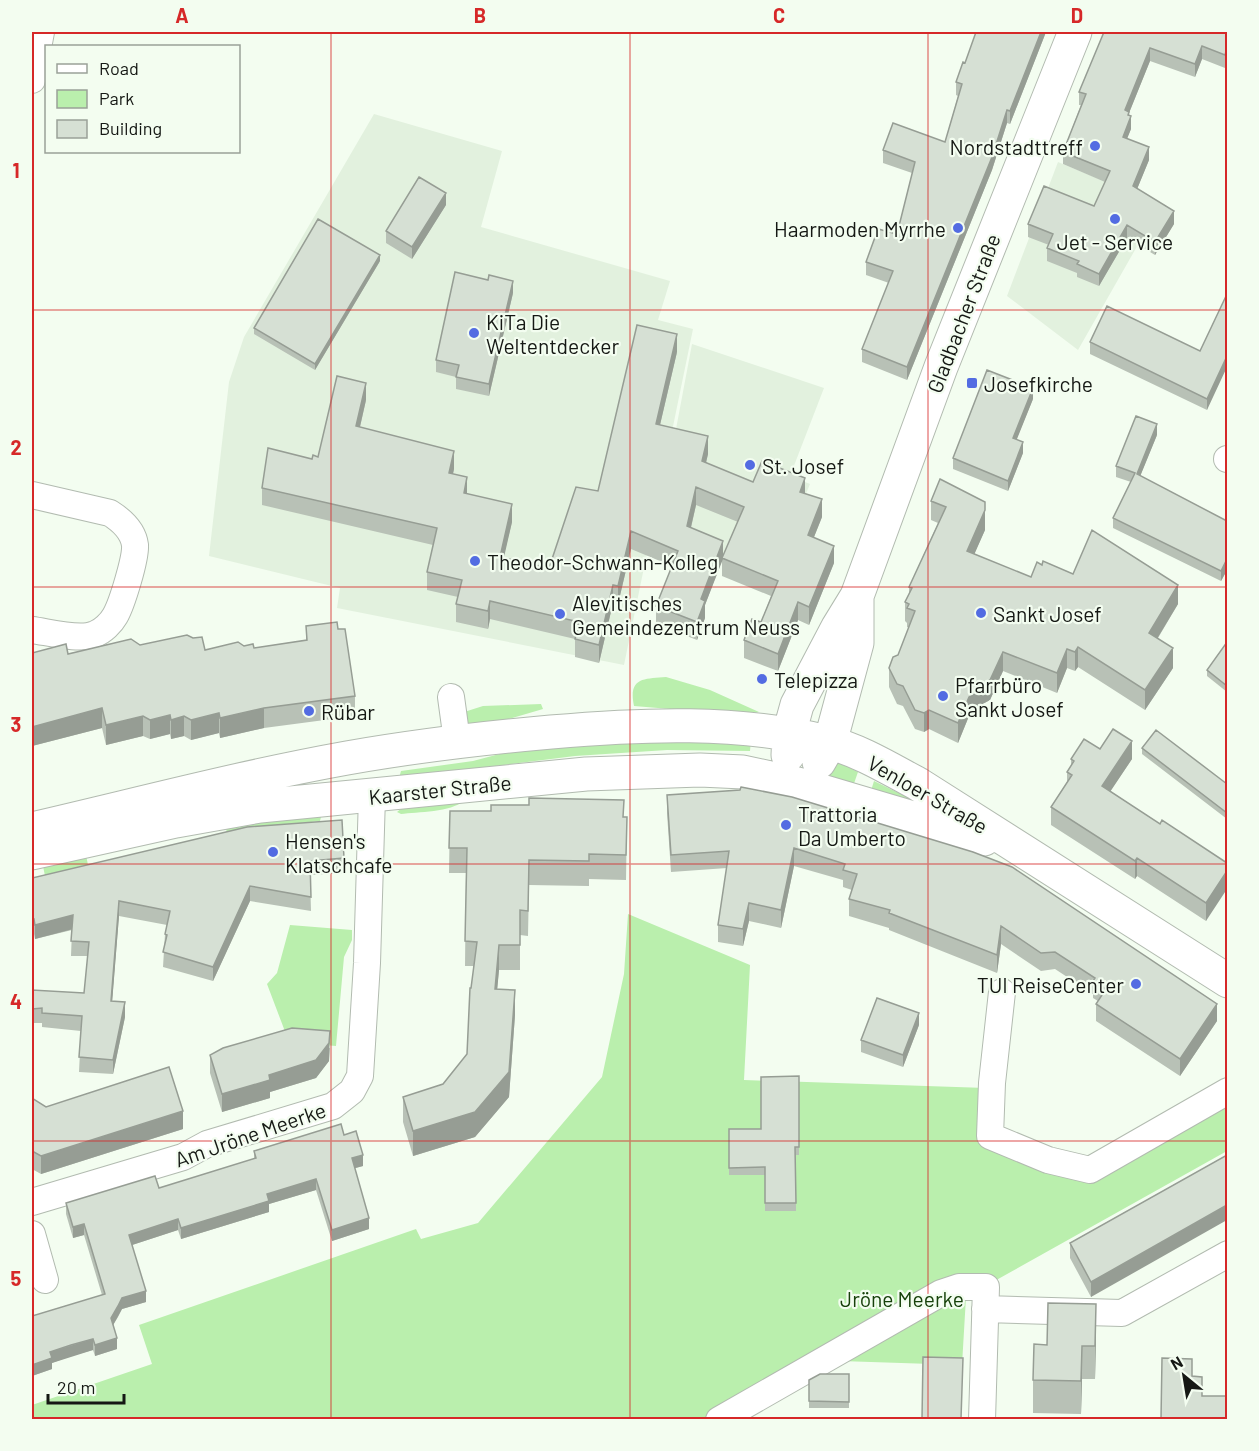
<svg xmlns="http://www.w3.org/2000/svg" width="1259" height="1451" viewBox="0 0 1259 1451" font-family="Barlow,sans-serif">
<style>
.built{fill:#e2f1de}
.green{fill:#baefad}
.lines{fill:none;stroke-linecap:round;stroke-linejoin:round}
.minor-casing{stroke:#b2bbb0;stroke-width:28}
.major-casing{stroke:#b2bbb0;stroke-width:35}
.minor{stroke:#fff;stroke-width:26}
.major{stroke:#fff;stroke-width:33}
.wall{fill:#b8c1b6;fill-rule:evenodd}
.shaded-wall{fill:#969d94}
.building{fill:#d6e0d4;stroke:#969d94;stroke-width:1.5}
.grid{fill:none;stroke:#d62828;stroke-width:1.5;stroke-opacity:0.55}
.poi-dot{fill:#536ce2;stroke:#f3fdf0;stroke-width:2}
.labels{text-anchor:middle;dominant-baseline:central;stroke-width:4.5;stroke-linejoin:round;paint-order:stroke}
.poi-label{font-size:21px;fill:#151814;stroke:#f3fdf0;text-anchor:start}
.street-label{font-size:21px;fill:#151814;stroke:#f3fdf0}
.park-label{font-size:21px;fill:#17410b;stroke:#f3fdf0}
.neatline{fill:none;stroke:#d62828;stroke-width:2}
.grid-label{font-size:20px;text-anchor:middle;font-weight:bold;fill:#d62828}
</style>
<rect width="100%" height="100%" fill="#f3fdf0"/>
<path class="built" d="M374,114l128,37 -21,76 189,54 -12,39 35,9 -69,336 -287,-57 3,-20 -131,-32 20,-174 15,-45z
M1058,162l77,32 21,19 -78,137 -71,-54z
M692,344l132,44 -34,88 20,8 -39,94 -85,-34 -13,-99z"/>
<path class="green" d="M666,677l44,13 49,22 -17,3 -108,-9c-6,-29 10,-27 32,-29z
M541,704l2,5 -58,17 -16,1 -7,-7 -1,-7 22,-7z
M584,738l167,2 -1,11 -83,-1 -92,6 -176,22 2,-7 72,-10 42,-11z
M835,760l23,12 -7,20 -25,-8z
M874,781l84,41 -89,-25z
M463,801c-11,11 -46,11 -62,13l-4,-2 10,-8z
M322,813l-2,8 -56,6 -37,6 -2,-9z
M86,855l2,10 -43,11 -2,-10z
M628,914l122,51 -6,115 242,8 -2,50 102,45 141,-77v45l-261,146 -4,68 -152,-5 -102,60h-676v-15l120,-41 -13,-39 277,-96 5,10 57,-16 124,-146 22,-103z
M290,925l62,5v10l-8,17 -8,89 -47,-4 -22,-58 10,-11z"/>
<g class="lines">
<defs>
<path id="minor" d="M32,80l9,-48
M1227,459h1
M32,495l78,18c11,7 23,17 25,32 1,13 -13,59 -20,71 -4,7 -12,15 -20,18 -15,7 -47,-2 -63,-4
M451,697l6,44
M1002,992l-10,91 -2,53 58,24 42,10 138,-79
M32,1202l151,-45 24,-13 126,-38 19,-15 8,-15 7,-113 5,-167
M32,1234l13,46
M985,1309l137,4 106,-59
M719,1420l222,-127 18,-6h27l-4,133"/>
<path id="major" d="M788,755l1,-21 8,-29 41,-78 19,-31 84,-229 134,-335
M819,762l11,-19 27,-100v-47
M32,829c104,-24 209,-52 315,-71 68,-12 136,-20 204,-26 92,-8 186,-12 276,10 32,8 63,27 91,42l310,197
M32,853l144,-32 84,-15 326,-32 114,-4 43,2 55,12 186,55"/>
</defs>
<use href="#minor" class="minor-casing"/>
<use href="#major" class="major-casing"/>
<use href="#minor" class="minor"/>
<use href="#major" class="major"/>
</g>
<path class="wall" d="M1046,32l-36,92 -3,-1 -15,47 -85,210 -45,-18v-13l27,-66 -23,-8v-13l31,-28 15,-61 -29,-10v-13l62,-8 13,-46 -2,-1v-13l9,-19z
M1104,32h123l-2,36 -23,-9 -7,18 -45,-16 -21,52 2,16 -4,9 22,22 -12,29 37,35 -19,31 -28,-17 -28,48 -22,-9v-4l-30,-12v-13l2,-3 -21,-8v-13l66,-18 11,-24 -42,-18v-12l18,-47h-2v-13z
M446,205l-34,54 -26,-16v-12z
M380,261l-65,109 -61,-36v-6z
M513,293l-24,103 -33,-7v-12l-20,-5v-12z
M1227,294l-20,116 -117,-56v-12l110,9z
M677,352l-17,73 48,29 -2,9 47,19 52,12 17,23 -8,20 20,26 -25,62 -11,-5 -20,51 -34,-13v-18l17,-18 10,-26 -49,-20v-16l-17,45v13l-8,22 -41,-16v-18l16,-40 -41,-17 -13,55 -5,-1 -14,60 -24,-6v-18l-85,-20 -2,10 -32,-7v-18l2,-7 -31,-7v-18l6,-27 -171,-40v-17l50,-29 6,-2 48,-57 -6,27 94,42 -1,5 14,19 45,29 -9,36 46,10 49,-77zM696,505l42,17 -15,36 -32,-30z
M1033,399l-17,41 7,13 -15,38 -55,-22v-11z
M1157,435l-17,41 87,45v52l-1,-1 -5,9 -108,-53v-10l18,-36 -15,-5v-11z
M940,479l45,51 -11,24 57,23 11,-12 136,39 -20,34 15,30 -28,42 -67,-43 -3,4 -8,-3 -10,25 -54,-22 -13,29 -13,7 -2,7 -6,2 -11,27 -29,-14 -5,3 -9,-3 -12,-23 -6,-2 -8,-17v-19l9,-13 11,-27 -2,-1v-4l-2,-2v-19l4,-7v-8l29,-64 -7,-3v-19z
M306,626l32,3 17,67v20l-91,12 -44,10 -1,-5 -28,7 -7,-4 -13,3 -1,-5 -20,5 -7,-3 -37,9 -4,-17 -70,18v-93l36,1 72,-9 65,5 39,-4 10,2 52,-8z
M1227,642v50l-20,-16v-6z
M1142,748l85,36v35l-85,-65z
M1100,749l32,10 -22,32 50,33 67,39 -21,58 -69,-45 -2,3 -84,-54v-18l16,-25v-10l4,-5v-8z
M740,790l477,231 -37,55 -84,-55v-17l2,-3 -5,-3v-4l-38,-25 -14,2 -40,-27 -4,29 -108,-43v-2l-40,-12v-17l3,-9 -9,-3v-7l-49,-14 -13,62 -32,-7 -6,25 -25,-4v-17l9,-57 -56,4 -4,-59v-18z
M450,811l177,6 -1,63 -37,-1v7l-60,-1 -1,51 -8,-1v35h-21l-2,19 18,26 -6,82 -34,40 -62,19 -10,-34v-25l40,-13 24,-30 4,-66 3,-22h-9l1,-93h-17z
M344,858v15l-34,2 1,36 -61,-10 -37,80 -50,-14 2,-33 2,-9 -48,-9 -7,86 13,15 -12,57 -34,-2 2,-41 -39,-4v-4h-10v-33l52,3 4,-37h-17l1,-26 -37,9 -1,-5h-2v-56z
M919,1025l-16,42 -42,-15v-12z
M330,1048l-1,13 -13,17 -46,14v6l-48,14 -12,-39v-18z
M799,1076v79h-3v56h-31v-36h-36v-46h32z
M32,1098l14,9 137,22 -142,45 -9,-5z
M344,1135l19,31 -8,2 14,61 -37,12 -16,-51 -47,14v8l-88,27 -3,-9 -46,15 14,57 -24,7 -4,8 -5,8 4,24 -22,7 -2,-6 -22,6 -19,7v6l-20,7v-60l70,-21 -18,-60 -11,3 -7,-24v-11l93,-15 95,-29v-8z
M1227,1155l-136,142 -21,-39v-15z
M1096,1337l-1,42h-13l-1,35 -48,-1v-33l14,-35z
M849,1374v34h-40v-28z"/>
<path class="shaded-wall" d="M1041,32h5l-36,92v-13z
M1202,46v13l-7,18v-13z
M1150,48v13l-21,52v7l2,-4v13l-8,20v-12l2,-27z
M1227,48v12l-2,8v-13z
M1007,110v13l-15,47 -85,210v-13z
M1149,147v13l-16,39v-13z
M446,193v12l-34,54v-12z
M1174,211v13l-19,31v-13z
M1127,225v13l-28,48v-12z
M380,255v6l-65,109v-6z
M513,281v12l-24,103v-12z
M677,334v18l-21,90v-18z
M1227,356v11l-20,43v-11z
M366,383v17l-10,44v-18z
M1033,388v11l-20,50v-11z
M1157,424v11l-20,49v-10z
M708,436v18l-6,25v-18z
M1023,442v11l-15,38v-10z
M454,451v18l-5,22v-18z
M467,477v18l-3,-2z
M805,478v18l-5,-4z
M696,487v18l-9,39v-18z
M822,499v18l-14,35v-17z
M512,504v18l-12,53v-18z
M985,510v20l-18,41v-20z
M631,531v18l-13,55v-18z
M723,541v18l-18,46v13l-8,22v-18l4,-23z
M834,546v17l-25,62v-18z
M1226,561v11l-5,9v-10z
M613,585v18l-14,60v-18z
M1178,585v19l-29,48v-19z
M490,601v18l-2,10v-18z
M798,602v18l-20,51v-17z
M1078,647v20l-3,4v-19z
M1173,648v20l-28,42v-20z
M1067,649v19l-10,25v-20z
M1003,652v19l-13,29 -13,7 -2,7 -6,2 -11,27v-20l11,-26 8,-10z
M102,708v20l-70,18v-19z
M264,708v20l-44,10v-20z
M929,710v19l-5,3v-19z
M219,713v20l-28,7v-20z
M170,715v19l-20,5v-19z
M143,716v20l-37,9v-20z
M184,716v20l-13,3v-19z
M1132,741v18l-30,45v-18z
M794,848v18l-13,62v-18z
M1137,858v18l-2,3v-18z
M1227,871v18l-21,32v-18z
M250,886v15l-37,80v-14z
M119,901v15l-8,100v-15z
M749,903v18l-6,25v-17z
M73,915v14l-38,10v-14z
M34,919v15h-2v-14z
M1001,926v18l-4,29v-18z
M499,945v25l-4,44v-25z
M515,990v25l-6,82 -34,40 -62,19v-25z
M125,1002v15l-12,57v-14z
M1217,1004v17l-37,55v-17z
M919,1013v12l-16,42v-12z
M330,1031l-1,30 -13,17 -46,14v6l-48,14v-18l47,-19z
M183,1111v18l-142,45v-18z
M363,1155v11l-11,3v-11z
M316,1179v11l-47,14v8l-88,27v-11l86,-34z
M1227,1205v15l-136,77v-15z
M369,1218v11l-37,12v-11z
M178,1219v11l-49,16v-11z
M84,1224v11l-11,3v-11z
M146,1291v11l-24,7 -11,20v-11l11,-20z
M1096,1304v33l-1,42v-33z
M117,1338v11l-22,7v-11z
M93,1339v11l-41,13v6l-20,7v-11l18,-13z
M1082,1346v33l-1,35v-33z"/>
<path class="building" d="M976,32h65l-31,79 -3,-1 -15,47 -85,210 -45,-18 31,-78 -27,-9 12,-33 19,5 18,-72 -32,-12 10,-27 52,19 17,-58 -6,-2 7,-20 2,1z
M1104,32h123v16l-2,7 -23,-9 -7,18 -45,-16 -25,62 4,2 -1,3 3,1 -8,21 26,10 -16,39 41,25 -19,31 -28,-17 -28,49 -22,-10 2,-3 -32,-13 6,-14 -25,-10 16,-38 50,20 16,-35 -47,-19 23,-58 -7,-2z
M419,177l27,16 -34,54 -26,-16z
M318,219l62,36 -65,109 -61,-36z
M455,272l33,8 1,-5 24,6 -24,103 -33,-7 3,-12 -23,-5z
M1227,294v62l-20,43 -117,-57 17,-36 93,45z
M637,325l40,9 -21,90 52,12 -6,25 51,21 9,-21 43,17 -5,14 22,7 -14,36 26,11 -25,61 -11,-5 -20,52 -34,-14 8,-21 9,3 17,-41 -56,-23 22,-51 -48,-20 -9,39 36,15 -22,58 4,2 -8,21 -41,-16 22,-55 -47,-20 -13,55 -5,-1 -14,60 -24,-6 4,-17 -89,-21 -2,10 -32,-7 6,-24 -35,-8 10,-44 -175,-40 6,-40 44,11 1,-4 5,2 19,-81 29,7 -10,43 98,25 -5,22 18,4 -3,16 48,11 -12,53 49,11 27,-81 22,4z
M987,370l46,18 -20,50 10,4 -15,39 -55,-23z
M1136,416l21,8 -20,50 90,47v41l-1,-1 -5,10 -108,-53 22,-45 -19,-7z
M940,479l45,23v8l-18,41 64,26 6,-15 5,3 1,-4 30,13 19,-44 86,55 -29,48 24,15 -28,42 -67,-43 -3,5 -8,-3 -10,24 -54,-21 -13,28 -13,7 -2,7 -6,3 -11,26 -29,-13 -5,3 -9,-3 -12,-24 -6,-2 -8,-16 4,-11 5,-2 17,-44 -8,-3 2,-4 -4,-2 7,-14 -3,-1 37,-80 -15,-6z
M337,622l1,7h7l10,67 -91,12 -44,10 -1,-5 -28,7 -7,-4 -13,4 -1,-5 -20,5 -7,-4 -37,9 -4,-17 -70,19v-74l34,-9 2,10 63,-15 9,6 47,-10 6,3 9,-1 3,13 33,-8 6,4 9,-2 1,4 53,-8 -1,-14z
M1227,642v44l-20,-16z
M1113,729l19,12 -30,45 58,38 2,-4 65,43v8l-21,32 -69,-45 -2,3 -84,-54 21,-32 -5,-3 7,-11 -3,-2 13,-20 16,10z
M1156,730l71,54v29l-85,-65z
M741,787l51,10 181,55 39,15 205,137 -37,55 -84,-55 10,-15 -13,-8 2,-3 -40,-26 -14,1 -40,-27 -4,29 -108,-42 1,-3 -41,-11 8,-25 -14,-4 2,-6 -51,-16 -13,62 -32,-7 -6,26 -25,-4 11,-74 -58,4 -4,-60 73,-5z
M529,798l95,2 -1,17h4l-1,38 -37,-1v7l-60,-1 -1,51 -8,-1v35h-21l-4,44 20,1 -6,82 -34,40 -62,19 -10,-34 40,-13 24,-30 3,-66h1l6,-46 -12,-1 2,-93h-18l1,-37h41v-6h38z
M342,820l2,38 -34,3 1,36 -61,-11 -37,81 -50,-15 4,-17 -2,-1 5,-23 -51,-10 -8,100 14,1 -12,58 -34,-3 3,-41 -40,-3v-5l-10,1v-19l52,3 5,-51 -18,-1 2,-26 -38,10 -1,-6 -2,1v-42l215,-51z
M877,998l42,15 -16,42 -42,-15z
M292,1028l38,3 -1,12 -13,17 -47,15 1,5 -48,14 -12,-39 13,-7z
M169,1067l14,44 -142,45 -9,-5v-53l14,9z
M799,1076v71h-4l1,56h-31v-36l-36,1v-39h32v-52z
M341,1124l3,11 12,-4 7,24 -11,3 17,60 -37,12 -16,-51 -49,15 2,7 -88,27 -3,-9 -49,16 17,56 -24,7 -4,8 -7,12 6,20 -22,7 -2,-6 -22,6 -21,7 2,6 -20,7v-49l73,-22 -21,-70 -11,3 -7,-24 89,-27 4,12 97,-30 -2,-7z
M1227,1155v50l-136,77 -21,-39z
M1048,1303l48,1 -1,42h-13l-1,35 -48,-1 1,-36 13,1z
M923,1357l40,1 -2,61h-39z
M1162,1358l30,1v17l10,1v19h25v23h-66z
M820,1374h29v28l-40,-1v-21z"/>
<path class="grid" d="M331,32v1388M630,32v1388M928,32v1388M32,310h1196M32,587h1196M32,864h1196M32,1141h1196"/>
<g class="poi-dot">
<circle cx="1095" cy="146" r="6"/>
<circle cx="1115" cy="219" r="6"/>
<circle cx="958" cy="228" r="6"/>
<circle cx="474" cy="333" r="6"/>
<rect x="966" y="377" width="12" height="12" rx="3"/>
<circle cx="750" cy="465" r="6"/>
<circle cx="475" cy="561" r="6"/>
<circle cx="981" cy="613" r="6"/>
<circle cx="560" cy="614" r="6"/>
<circle cx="762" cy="679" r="6"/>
<circle cx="943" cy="696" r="6"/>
<circle cx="309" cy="711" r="6"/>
<circle cx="786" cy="825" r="6"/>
<circle cx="273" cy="852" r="6"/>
<circle cx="1136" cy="984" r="6"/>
</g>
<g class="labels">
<g class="poi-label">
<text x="1083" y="146" text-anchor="end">Nordstadttreff</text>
<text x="946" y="228" text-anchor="end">Haarmoden Myrrhe</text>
<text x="1115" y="241" text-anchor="middle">Jet - Service</text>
<text x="486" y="321">KiTa Die<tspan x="486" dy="24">Weltentdecker</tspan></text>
<text x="984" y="383">Josefkirche</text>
<text x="762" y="465">St. Josef</text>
<text x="487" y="561">Theodor-Schwann-Kolleg</text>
<text x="572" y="602">Alevitisches<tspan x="572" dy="24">Gemeindezentrum Neuss</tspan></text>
<text x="993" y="613">Sankt Josef</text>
<text x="774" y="679">Telepizza</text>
<text x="955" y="684">Pfarrbüro<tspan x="955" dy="24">Sankt Josef</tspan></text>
<text x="321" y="711">Rübar</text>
<text x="798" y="813">Trattoria<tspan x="798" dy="24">Da Umberto</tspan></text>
<text x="285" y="840">Hensen's<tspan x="285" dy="24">Klatschcafe</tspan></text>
<text x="1124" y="984" text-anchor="end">TUI ReiseCenter</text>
</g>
<g class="street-label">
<text transform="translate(963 313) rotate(-69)">Gladbacher Straße</text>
<text transform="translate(440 789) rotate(-6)">Kaarster Straße</text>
<text transform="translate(928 794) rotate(30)">Venloer Straße</text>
<text transform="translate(250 1134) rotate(-19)">Am Jröne Meerke</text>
</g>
<g class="park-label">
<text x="902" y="1298">Jröne Meerke</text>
</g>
</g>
<rect width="1259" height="1451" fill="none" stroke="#f3fdf0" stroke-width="66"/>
<rect x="45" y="45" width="195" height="108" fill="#f3fdf0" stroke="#9aa198" stroke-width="1.5"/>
<rect x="57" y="64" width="30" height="9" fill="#ffffff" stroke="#9aa198" stroke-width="1.5"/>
<text x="99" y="75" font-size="18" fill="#151814">Road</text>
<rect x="57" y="90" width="30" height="18" fill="#baefad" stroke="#9aa198" stroke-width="1.5"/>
<text x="99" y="105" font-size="18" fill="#151814">Park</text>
<rect x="57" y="120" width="30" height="18" fill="#d6e0d4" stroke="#9aa198" stroke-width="1.5"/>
<text x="99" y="135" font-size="18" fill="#151814">Building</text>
<g transform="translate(1184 1376) rotate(330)" stroke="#f3fdf0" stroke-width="4.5" paint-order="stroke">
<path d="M0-4.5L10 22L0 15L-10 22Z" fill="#151814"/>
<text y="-9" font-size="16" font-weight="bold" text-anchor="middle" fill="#151814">N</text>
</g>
<path d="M48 1394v9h76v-9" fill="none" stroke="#151814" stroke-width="3"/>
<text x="57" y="1394" font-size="18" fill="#151814" stroke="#f3fdf0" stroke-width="4.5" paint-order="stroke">20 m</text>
<rect x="33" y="33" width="1193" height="1385" class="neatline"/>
<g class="grid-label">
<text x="182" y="23">A</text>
<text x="480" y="23">B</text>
<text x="779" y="23">C</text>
<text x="1077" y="23">D</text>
<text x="16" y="178">1</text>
<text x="16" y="455">2</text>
<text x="16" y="732">3</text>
<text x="16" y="1009">4</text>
<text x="16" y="1286">5</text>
</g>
</svg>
